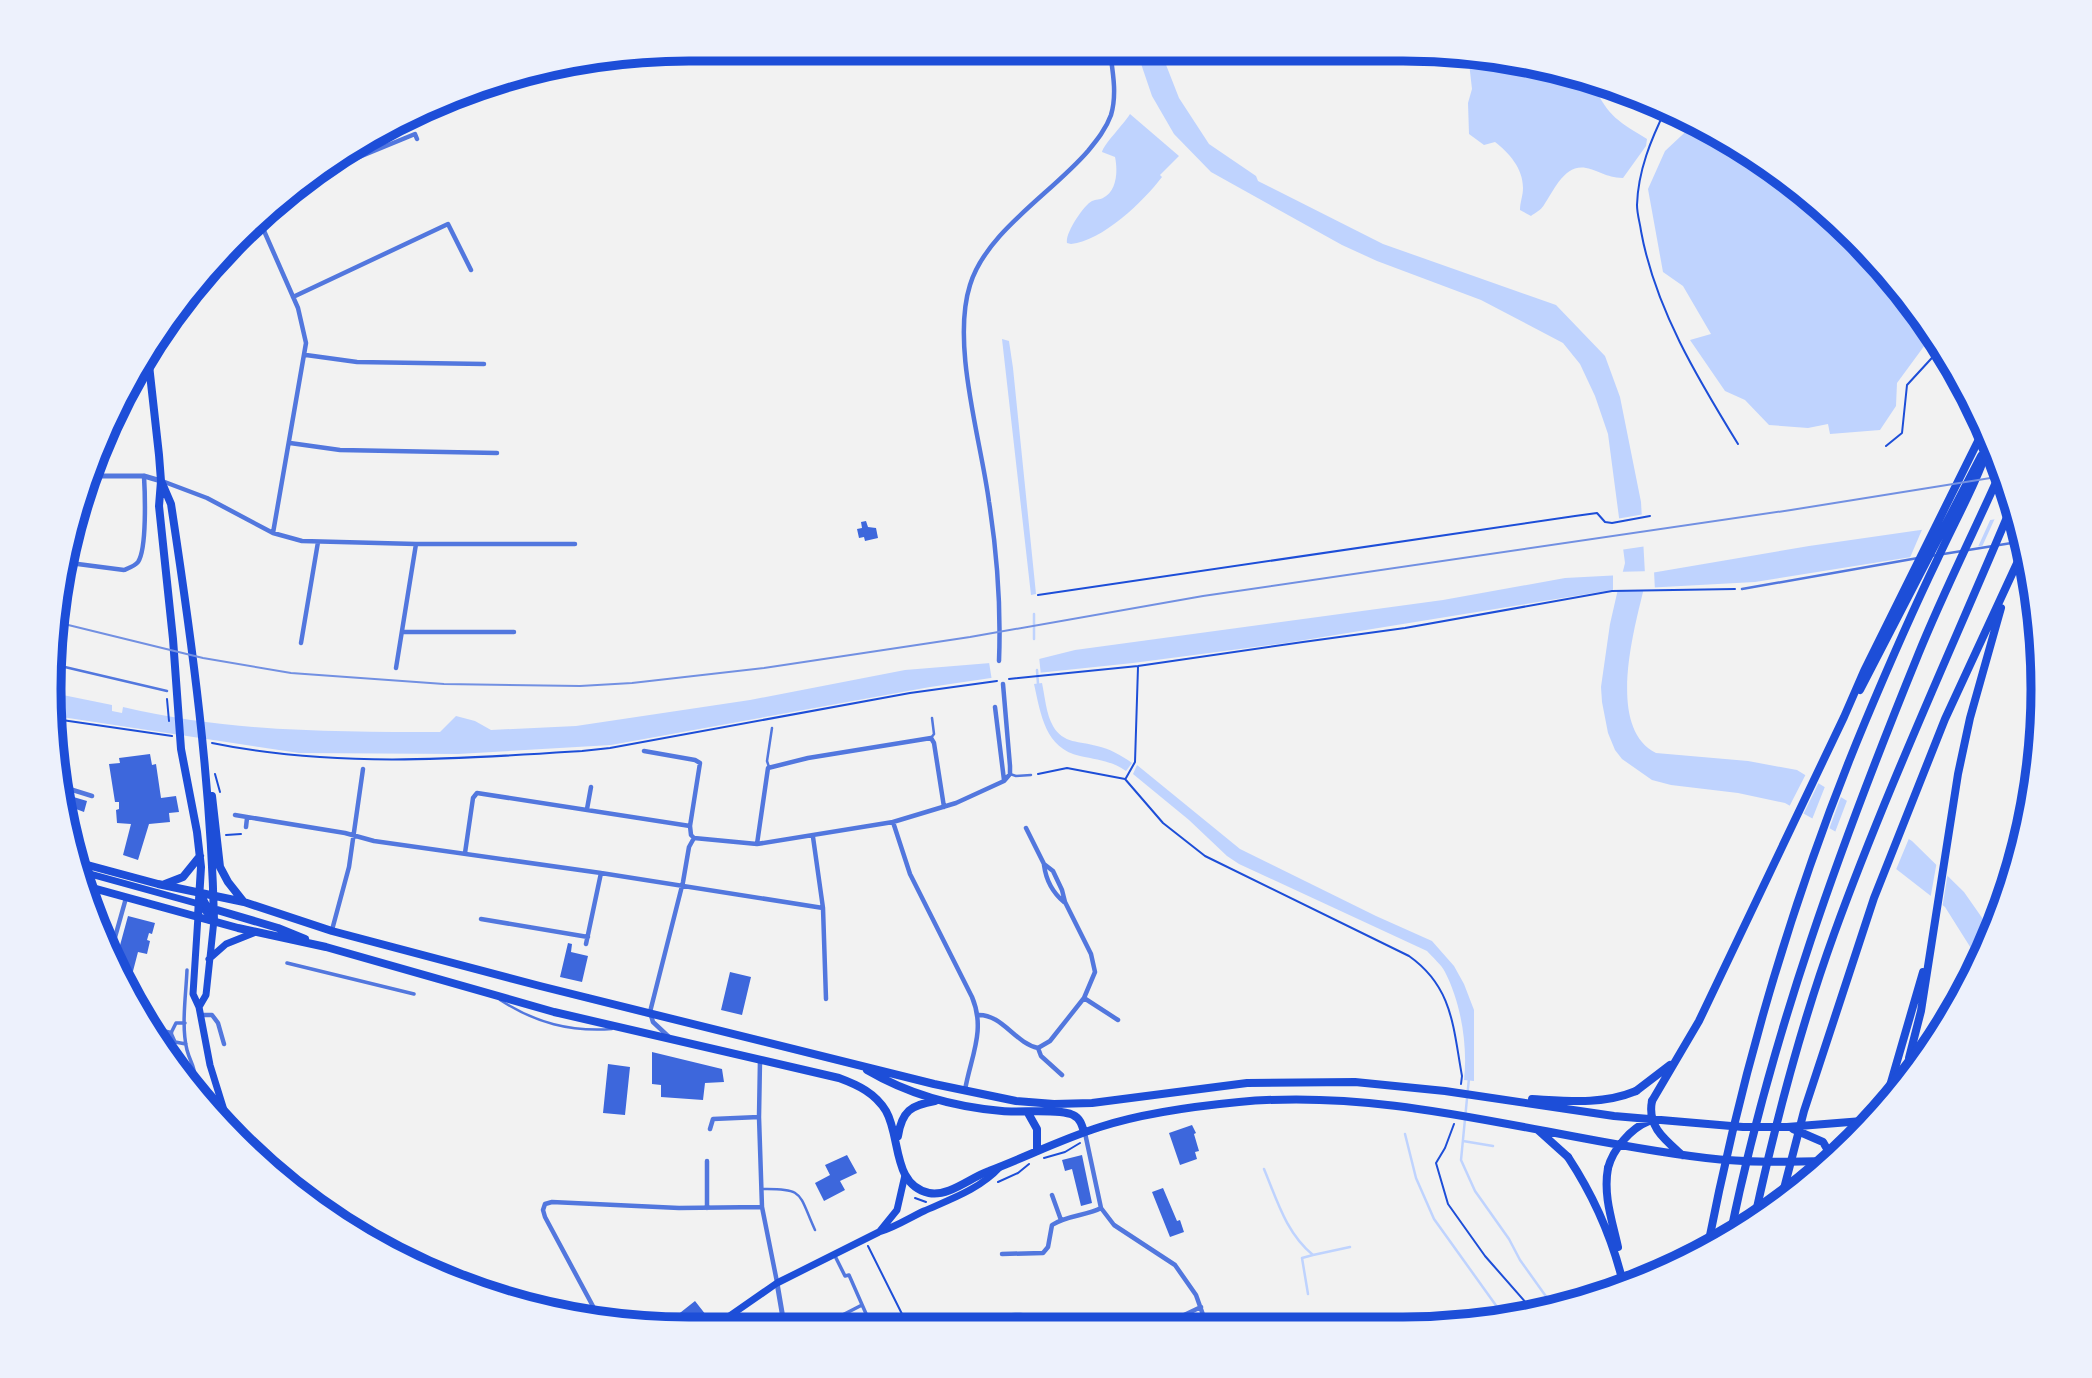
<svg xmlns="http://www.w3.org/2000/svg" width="2092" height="1378" viewBox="0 0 2092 1378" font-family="Ubuntu,sans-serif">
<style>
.water{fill:#bfd3fe}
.pier{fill:#f2f2f2}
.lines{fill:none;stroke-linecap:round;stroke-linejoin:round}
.stream{stroke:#bfd3fe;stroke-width:2.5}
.building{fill:#3d67dc}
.path{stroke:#1d4ed8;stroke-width:2}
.service{stroke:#5277de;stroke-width:2.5}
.pedestrian{stroke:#5277de;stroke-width:3.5}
.minor{stroke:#5277de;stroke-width:4.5}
.tertiary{stroke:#5277de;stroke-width:5}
.primary{stroke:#1d4ed8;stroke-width:7}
.trunk{stroke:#1d4ed8;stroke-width:8}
.motorway{stroke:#1d4ed8;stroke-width:8}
.tram{stroke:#7290e2;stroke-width:2}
.rim{fill:none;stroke:#1d4ed8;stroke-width:9}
</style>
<rect width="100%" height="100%" fill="#f2f2f2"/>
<path class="water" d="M1137,52h24l18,46 30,46 47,32 2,5 125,63 173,61 49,51 15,41 21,105 4,72 164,-28 209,-30 6,23 -269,43 -111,6c-10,42 -38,140 12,165l92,8 49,9 115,71 52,51 28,40 -13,29 -34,-54 -63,-49 -97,-55 -47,-10 -67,-8 -19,-5 -30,-21 -7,-9 -7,-17 -6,-31 -1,-15 9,-63 8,-35 -332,54 -153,20 -142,15 -61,9 -319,58 -153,9 -159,-1 -244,-37 -2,-23 59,12v6l10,2 1,-6c104,25 210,25 317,25l16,-16 19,5 16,9 85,-4 174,-26 155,-30 134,-11 36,-9 368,-50 122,-22 57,-3 3,-12 -17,-129 -13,-38 -15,-32 -17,-21 -82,-43 -104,-39 -35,-16 -131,-73 -37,-38 -22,-38z
M1468,54l19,1 108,32c12,29 26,36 52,52l-1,7 -23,32c-19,-1 -22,-7 -37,-10 -22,-4 -32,23 -42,37 -3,5 -9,8 -13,11l-11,-6c0,-8 3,-14 3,-22 0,-20 -14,-35 -28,-46l-11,3 -15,-11 -1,-31 4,-14z
M1130,114l49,42 -19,19 2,2c-19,25 -60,64 -91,67l-4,-1c-2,-10 17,-38 25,-42 4,-2 8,-1 11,-3 14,-7 15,-27 12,-41l-13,-5c2,-8 21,-27 28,-38z
M1696,122l129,86 86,92 22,34 -36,49 -1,23 -16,24 -50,4 -2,-10 -20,4 -39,-3 -24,-25 -20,-9 -35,-51 21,-6 -28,-48 -20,-14 -15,-83 17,-38z
M1002,339l7,2 4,27 23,226 -5,1z
M1042,683c3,14 4,31 11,43 10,18 27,15 44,20 13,3 24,9 35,17l-6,8c-14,-10 -28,-11 -46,-15 -35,-8 -39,-41 -46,-72z
M1137,765l103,84 136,67 56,25 22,25 10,18 10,26v71l-10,-1c4,-34 -3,-77 -19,-108 -4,-8 -12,-14 -18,-21l-188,-87 -12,-8 -38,-36 -56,-46z"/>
<path class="pier" d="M2017,513l7,29 -43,7 15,-33z
M1645,514l2,32 -27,4 -4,-31z
M1992,516l-15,33 -68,11 15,-35z
M1654,571l1,20h-42v-19z
M1039,656l2,20 -49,5 -3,-19z
M1807,772l13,8 -18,37 -14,-8z
M1826,784l16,10 -14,38 -17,-10z
M1848,798l62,38 -15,36 -15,-12 -46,-25z
M1937,861l11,11 -6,37 -12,-9z"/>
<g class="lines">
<path class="stream" d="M1034,614v25
M1037,670l1,14
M1989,930l5,-9
M1469,1078l-8,82 14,31 34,48 11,21 35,49
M1405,1134l11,44 18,41 71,99
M1463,1141l30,5
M1264,1169c13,31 22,64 49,86l37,-8
M1308,1294l-6,-36 11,-3"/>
</g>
<path class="building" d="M866,521l2,6 8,1 2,10 -13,3 -1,-4 -5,1 -2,-9 5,-1 -1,-6z
M150,754l2,11 4,-1 5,34 15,-2 3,16 -10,1 1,9 -21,2 -11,36 -15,-5 8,-31 -14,-1 -1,-13 3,-1v-7h-4l-6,-38 11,-1 -1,-5z
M60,793l27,8 -3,11 -8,-3 -1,4 -7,-2 1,-4 -5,-1 -1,4 -2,-1z
M128,916l27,7 -3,11 -3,-1 -2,7 3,1 -3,13 -9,-2 -6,23 -11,-3 -5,-12z
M568,943l4,1 -1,8 17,4 -6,26 -22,-5z
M730,972l21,5 -9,38 -21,-5z
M652,1052l70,17 2,13 -19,1 -2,17 -42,-3v-12l-9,-1z
M608,1064l22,3 -5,48 -22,-2z
M1192,1125l4,8 -2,1 5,17 -4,1 2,7 -17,6 -11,-32z
M847,1155l10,18 -17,8 5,9 -21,11 -9,-18 15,-8 -5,-10z
M1082,1155l10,48 -11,3 -9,-37 -7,2 -3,-11z
M1163,1188l14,33 3,-1 4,12 -14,5 -18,-45z
M695,1301l11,14 -12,9h-28z"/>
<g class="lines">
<path class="path" d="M1666,109c-15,30 -28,62 -29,96 0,9 3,18 4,26 14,77 57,148 97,213
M1886,446l16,-13 5,-48 34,-37
M1038,595l537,-79 22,-3 8,9 7,1 38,-7
M1009,679l129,-13 165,-24 102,-14 207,-37 123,-2
M167,699l2,22
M55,719l117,17
M212,743c121,25 247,16 370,8l28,-3 300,-55 87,-12
M215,774l5,18
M1038,774l29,-6 58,11 38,44 42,33 204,100c44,31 44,71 53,120l-1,8
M1126,778l9,-16 3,-95
M226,835l15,-1
M1454,1124l-9,24 -9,15 12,41 37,52 50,57
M1044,1158l21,-6 15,-9
M998,1182l20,-9 11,-9
M915,1198l11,4
M868,1246l36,72 -14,7"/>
<path class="service" d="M1931,556l93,-15
M1742,589l176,-31
M52,664l115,27
M931,738l3,-4 -2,-16
M769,767l-2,-6 5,-33
M1010,774l6,2 15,-1
M500,1000c36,23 70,32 112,29
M761,1189c44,-1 37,4 54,41"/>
<path class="pedestrian" d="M287,963l127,31
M187,970c-1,25 -6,56 0,80 4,15 8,14 8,33
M185,1023h-9l-5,10 4,9 11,2
M835,1256l10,20 4,-1 22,50
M823,1325l39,-20"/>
<path class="minor" d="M313,176l102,-42 2,5
M261,224l37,84 8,35 -33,190
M293,297l155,-73 23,46
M306,355l51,7 127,2
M290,443l50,7 157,3
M162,481l45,17 66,35 29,8 114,3h159
M70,563l54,7c5,-2 11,-4 14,-8 9,-13 7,-69 6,-86
M402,632h112
M301,643l17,-101
M999,661c2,-52 -2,-108 -10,-159 -8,-62 -38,-157 -19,-217 16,-53 82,-92 118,-134 9,-11 18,-22 23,-36 6,-20 2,-42 -1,-63
M396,668l20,-124
M995,707l9,73
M644,751l51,9 5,3 -10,63 1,9 3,3
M60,786l32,10
M587,809l4,-22
M235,815l110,18 29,8 227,32 222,35
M893,822l17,52 62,123c14,33 -1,59 -7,93
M246,827l1,-9
M1026,828l18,36 9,7 9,19 3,12 26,52 4,18 -11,26 -34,43 -12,7
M813,837l10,71 3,91
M694,838l63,6 136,-22 63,-19 48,-22 6,-7v-8l-7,-82
M757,844l11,-76 40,-10 123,-20 3,5 10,64
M465,853l8,-55 4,-5 213,33
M1044,865c2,15 8,27 20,37
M481,919l107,18
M332,930l17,-63 14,-98
M586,944l15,-71
M112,948l14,-50
M1084,998l34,22
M201,1015h11l6,8 6,21
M978,1015c24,-1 37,28 60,33l3,8 21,19
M150,1028l21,5
M669,1037l-16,-15 -3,-10 33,-130 6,-35 5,-9
M760,1060l-1,57 3,90 15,75
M710,1129l3,-10 46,-2
M1085,1133l16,75 13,17 61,40 21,30 11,31
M1052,1195l9,25
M707,1208v-47
M1002,1254l41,-1 5,-6 4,-22c15,-10 34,-9 49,-17
M602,1323l-57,-106 -2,-7 2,-6 7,-2 127,6 83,-1
M969,1325c36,-16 66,-11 103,1
M1161,1326l40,-19"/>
<path class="tertiary" d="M90,476h54l17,5
M777,1283l7,41"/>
<path class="primary" d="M83,872l116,32 15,16 -8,75 -7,12
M198,916l-5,78 6,13 11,58 18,58
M209,959l17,-15 30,-12
M880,1231l17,-21 8,-35
M718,1324l59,-41 102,-51c17,-5 30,-14 45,-21 27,-12 56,-22 76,-44"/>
<path class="trunk" d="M148,356l11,99 2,26 -2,25 14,133 8,110 16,83 4,35 -3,49
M162,483l9,21c21,138 40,277 43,416
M212,796l8,71 8,15 15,19
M80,863l78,21 86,18 88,29 208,55 394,98 82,17 38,3 38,-1 155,-20 108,-1 90,9 169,25 129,11h44l88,-7
M165,884l18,-7 17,-21
M89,887l149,41 88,19 228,65 285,66c19,7 36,15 47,33 15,26 6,74 43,82 20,4 42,-16 60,-22 37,-14 73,-32 111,-44 40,-13 97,-21 139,-25 159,-15 311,38 467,56 41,5 83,4 125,3
M201,896l6,11 71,21 27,11
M867,1070c41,24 88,37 135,41 18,2 57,-3 71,4 7,3 9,10 11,17
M1532,1099c36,2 70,6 104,-8
M1652,1101c-5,25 12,38 30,54
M1028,1113l9,16v22
M1878,1117l9,-21
M1793,1129l30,13 10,17
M1538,1130l30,27
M898,1136c4,-25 13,-31 37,-35
M1608,1168c5,-19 23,-40 41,-47"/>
<path class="motorway" d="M1860,690l121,-234
M1912,1072l-3,-14 12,-47 37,-237 12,-56 31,-110
M1636,1091l34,-26
M1887,1096l36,-124
M1652,1101l47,-80 145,-304 20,-46 121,-244
M1568,1157c27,41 45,82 56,130
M1608,1168c-5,27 4,52 10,79
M1780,1204l24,-93 70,-213 71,-179 80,-173
M1754,1221c21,-97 46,-193 80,-287 53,-146 119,-288 179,-431
M1730,1236c41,-201 111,-392 188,-581 25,-62 56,-123 83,-184
M1707,1250c35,-180 87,-358 158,-528 23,-55 47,-110 73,-164 18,-39 39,-76 52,-116"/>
<path class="tram" d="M56,622l147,36 88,15 153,11 136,2 52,-3 132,-15 206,-31 233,-41 588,-86 212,-34"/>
</g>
<path d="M0 0H2092V1378H0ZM689 61H1403A628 628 0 0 1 2031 689V689A628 628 0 0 1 1403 1317H689A628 628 0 0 1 61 689V689A628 628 0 0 1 689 61Z" fill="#edf1fc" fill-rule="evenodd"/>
<path class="rim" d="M689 61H1403A628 628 0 0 1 2031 689V689A628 628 0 0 1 1403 1317H689A628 628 0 0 1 61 689V689A628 628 0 0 1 689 61Z"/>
</svg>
